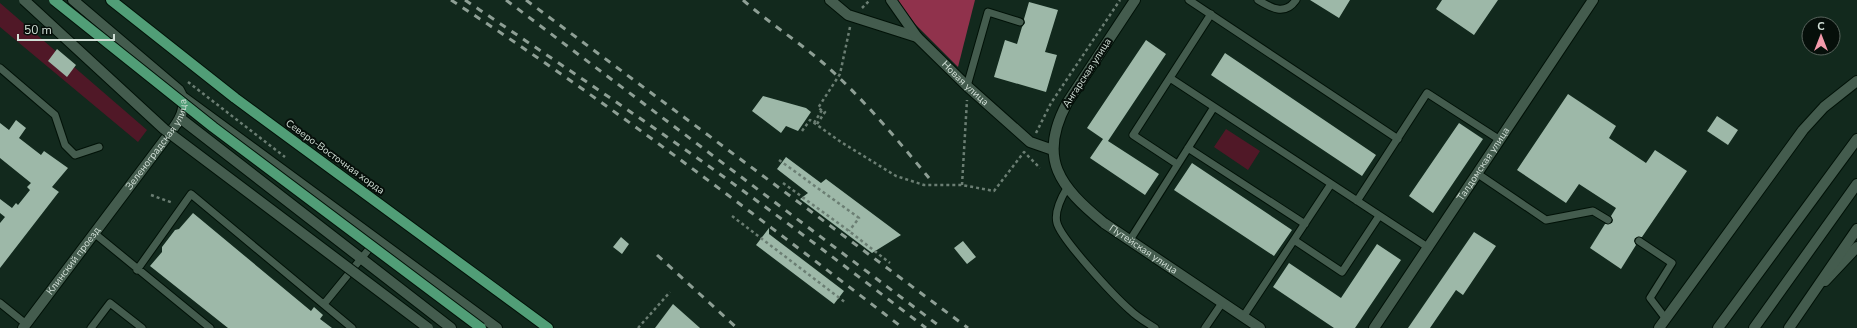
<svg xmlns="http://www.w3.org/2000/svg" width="1857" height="328" viewBox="0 0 1857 328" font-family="'Nunito Sans',sans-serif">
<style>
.green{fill:#501827}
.forest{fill:#90324c}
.building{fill:#9db8a8}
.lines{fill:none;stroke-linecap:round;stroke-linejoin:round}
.service-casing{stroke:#001107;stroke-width:9}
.minor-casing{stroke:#001107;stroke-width:12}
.tertiary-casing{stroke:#001107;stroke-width:12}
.secondary-casing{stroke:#001107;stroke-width:12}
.primary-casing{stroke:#001107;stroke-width:12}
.path{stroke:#6b7e73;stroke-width:2.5;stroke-dasharray:3 3;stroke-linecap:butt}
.service{stroke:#445c4e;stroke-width:7}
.minor{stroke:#445c4e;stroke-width:10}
.tertiary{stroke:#445c4e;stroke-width:10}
.secondary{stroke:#445c4e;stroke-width:10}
.primary{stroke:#519e77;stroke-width:10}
.rail{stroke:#8e9f95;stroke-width:3;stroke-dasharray:7 7;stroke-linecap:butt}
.secondary-bridge-casing{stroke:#001107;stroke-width:12;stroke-linecap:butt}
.primary-bridge-casing{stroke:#001107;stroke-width:12;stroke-linecap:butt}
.secondary-bridge{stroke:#445c4e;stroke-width:10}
.primary-bridge{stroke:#519e77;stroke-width:10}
.labels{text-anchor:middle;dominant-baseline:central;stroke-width:4;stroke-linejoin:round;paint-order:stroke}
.street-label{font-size:10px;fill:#d2e0d7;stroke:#060f0a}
</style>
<rect width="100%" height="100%" fill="#12291d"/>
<path class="green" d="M0,3l147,127 -9,12 -138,-115z
M1226,129l34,22 -12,19 -34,-23z"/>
<path class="forest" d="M897,0h78l-17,67 -43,-43z"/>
<path class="building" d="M1310,0h40l-11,18z
M1442,0h56l-24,35 -38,-26z
M1029,2l29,8 -13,42 12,3 -11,37 -52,-15 11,-37 12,4 5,-17 3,-4 -1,-4z
M1146,40l20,14 -58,87 51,33 -14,21 -55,-37 13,-19 -16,-11z
M57,49l19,16 -9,12 -19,-16z
M1225,53l151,102 -14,21 -151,-101z
M1568,94l48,32 -7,12 37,25 9,-13 32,21 -45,66 -7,1 -1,3 2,4 -15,24 -31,-21 15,-24 7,-1 1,-3 -2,-4 5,-8 -37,-24 -13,19 -49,-33z
M763,96l43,12 5,4 -13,19 -12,-5 -5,7 -29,-22z
M1717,116l21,14 -10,15 -21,-14z
M16,120l10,8 -7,10 22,17 3,-4 24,17 -16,19 7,5 -1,1 -58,75v-45l5,-6 -5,-4v-14l12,9 4,-5 2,2 12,-15 -3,-3 4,-4 -31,-25v-35l9,7z
M1459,123l24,16 -50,74 -24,-17z
M786,157l35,26 5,-4 75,56 -29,18 -72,-54 8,-6 -31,-24z
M1192,163l100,67 -18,26 -100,-66z
M193,213l118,98 3,-4 9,8 -3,4 12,9h-104l-78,-62 12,-14v-5l13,-17 4,-1z
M769,228v6l75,57 -10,13 -78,-59z
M1474,232l22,14 -33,49 -7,-5 -26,38h-22z
M621,237l8,7 -7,10 -9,-7z
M963,241l13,16 -9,7 -13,-16z
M1377,244l24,16 -46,68h-21l-61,-41 16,-24 52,35z
M673,304l27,24h-45z"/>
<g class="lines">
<defs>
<path id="service" d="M1189,0l209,139
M1258,0c13,8 27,16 38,0
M0,68l55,47 10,30 10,10 24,-8
M1170,78l259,170
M967,86l21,-74 32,10
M1188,148l117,76
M1177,164l-44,-29 78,-121
M1478,174l68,46 47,-9 15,9
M1067,188c-6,10 -13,24 -10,35 4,16 58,74 73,87 7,7 16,12 25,18
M1357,201l70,-108 73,47
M94,233l116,95
M1130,240l84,-133
M1294,240l48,32 37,-56
M1639,241l33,22 -22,35 16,21
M137,270l54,-76 161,134
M0,303l26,21
M324,304l45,-55 1,-8
M1243,317l88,-133
M91,328l19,-25 32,25
M1205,328l17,-25"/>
<g id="minor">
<path d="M830,0l18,15 69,22"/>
<path id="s1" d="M891,0l26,37 50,49 63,56 23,8"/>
<path d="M183,97l314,231"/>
<path d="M180,118l271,210"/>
<path id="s2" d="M1374,328l219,-328"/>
</g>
<g id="tertiary">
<path id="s3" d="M1135,0l-68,103c-30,56 -7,84 37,120l156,105"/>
<path d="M1825,281l32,-34"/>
<path id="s4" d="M23,328l140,-186c12,-16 28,-32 16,-52l-106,-90"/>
<path d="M1659,328l144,-198 21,-23 33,-26"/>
</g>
<path id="secondary" d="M1718,328l139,-189
M1754,328l103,-144
M1789,328l68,-99"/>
<path id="primary" d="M111,0l124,98 313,230"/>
</defs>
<use href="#service" class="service-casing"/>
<use href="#minor" class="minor-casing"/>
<use href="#tertiary" class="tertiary-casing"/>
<use href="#secondary" class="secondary-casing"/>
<use href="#primary" class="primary-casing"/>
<path class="path" d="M862,8l8,-8
M188,82l97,75
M814,123l8,-13
M817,124l8,-12 -7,-4 22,-34 10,-47
M802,131l8,-11 31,22 55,34 28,9h38l32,6 30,-39 16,16
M1036,133l15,-30 69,-103
M779,160l80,58 -10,13
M783,183l66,48 41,32
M962,185l5,-85
M151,195l22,8
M732,216l114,87
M638,328l32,-36"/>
<use href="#service" class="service"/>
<use href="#minor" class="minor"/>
<use href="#tertiary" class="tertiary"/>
<use href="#secondary" class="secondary"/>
<use href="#primary" class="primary"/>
<path class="rail" d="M451,0c156,101 304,215 452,328
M465,0c82,55 164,110 245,167 73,52 144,106 216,161
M506,0l436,328
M526,0l442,328
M743,0c25,22 53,40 79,62 39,34 74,76 107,116
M657,255l80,73"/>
<defs>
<path id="secondary-bridge" d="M24,0l140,129 264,199"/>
<path id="primary-bridge" d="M54,0l159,127 268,201"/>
</defs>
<use href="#secondary-bridge" class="secondary-bridge-casing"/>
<use href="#primary-bridge" class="primary-bridge-casing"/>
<use href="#secondary-bridge" class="secondary-bridge"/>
<use href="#primary-bridge" class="primary-bridge"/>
</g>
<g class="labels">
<g class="street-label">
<text transform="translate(1087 73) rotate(-57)">Ангарская улица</text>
<text stroke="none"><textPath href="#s1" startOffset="112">Новая улица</textPath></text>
<text stroke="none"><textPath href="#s4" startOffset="228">Зеленоградская улица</textPath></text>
<text transform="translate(335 157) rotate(36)">Северо-Восточная хорда</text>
<text stroke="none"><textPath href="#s2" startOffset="197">Талдомская улица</textPath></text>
<text stroke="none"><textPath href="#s3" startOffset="312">Путейская улица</textPath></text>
<text stroke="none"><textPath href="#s4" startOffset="84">Клинский проезд</textPath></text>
</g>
</g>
<g transform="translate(1821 36)"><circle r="19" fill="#060f0a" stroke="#58635c"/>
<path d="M0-3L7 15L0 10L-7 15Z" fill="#f39aab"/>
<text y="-6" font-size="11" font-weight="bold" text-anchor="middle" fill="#d2e0d7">С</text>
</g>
<path d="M18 34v6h96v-6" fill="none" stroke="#d2e0d7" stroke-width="2"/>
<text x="24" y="34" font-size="12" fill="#d2e0d7" stroke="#060f0a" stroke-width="3" paint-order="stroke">50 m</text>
</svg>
